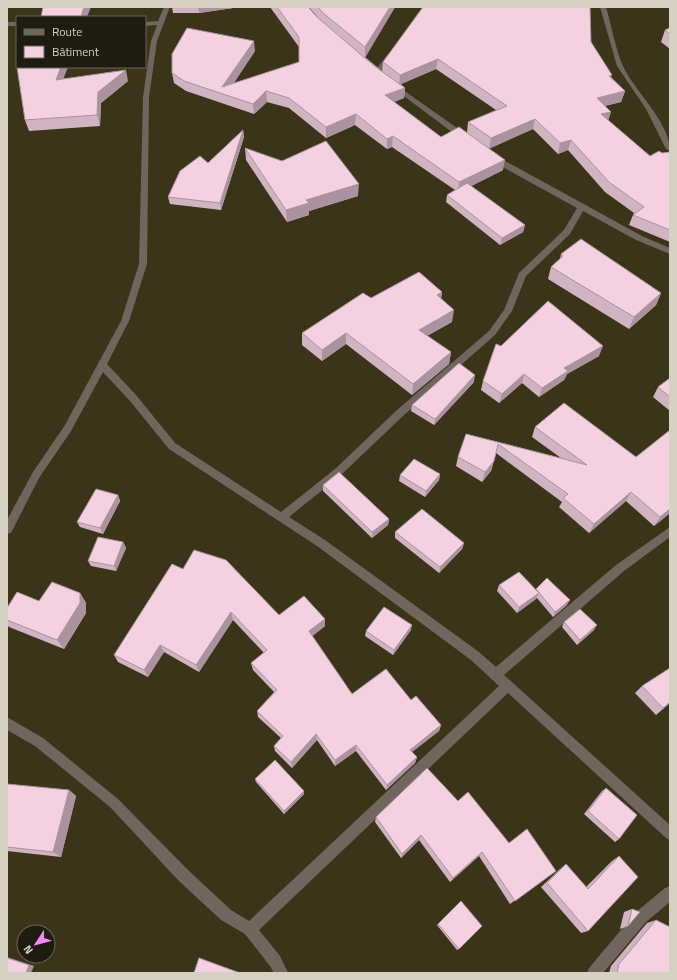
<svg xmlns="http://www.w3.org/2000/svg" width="677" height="980" viewBox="0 0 677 980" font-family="'Titillium Web',sans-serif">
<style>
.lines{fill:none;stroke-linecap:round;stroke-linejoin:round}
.minor{fill:#70665d;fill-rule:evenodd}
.wall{fill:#d1b4c2;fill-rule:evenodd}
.shaded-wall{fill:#aa929e}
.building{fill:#f3d1e1;stroke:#aa929e}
</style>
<rect width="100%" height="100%" fill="#3a3419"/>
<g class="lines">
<path class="minor" d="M164,7h6l-13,34 -8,56 -2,167 -18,57 -22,43 29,31 39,48 106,69 54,-43 62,-59 92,-79 15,-21 15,-37 45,-43 13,-22 -87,-48v-4h6l146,80 28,12v6l-34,-14 -53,-29 -13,23 -44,42 -14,35 -17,24 -92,81 -62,59 -52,42 36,23 154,112 17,15 120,-102 54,-38v10l-46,34 -120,104 166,150v15l-4,-2 -158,-145 -249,237 21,26 8,17h-14l-4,-7 -25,-32 -24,-14 -43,-40 -68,-73 -75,-61 -28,-16v-13l36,21 75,61 70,71 43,40 18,11 250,-235 -28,-26 -154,-114 -148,-97 -39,-48 -27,-29 -32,59 -32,47 -28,55 -4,1v-14l26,-48 32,-47 56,-104 18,-57 4,-167 8,-56 6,-16 -12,1v-4l13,-1z
M600,7h6c5,17 10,44 17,59 12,26 47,56 47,85l-4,-2 -20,-40 -29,-43z
M7,22h10v4h-10z
M389,53l5,1 -16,20h-4l-1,-1z
M392,85h4l71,50v4h-6l-69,-52z
M670,886v16l-24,20 -43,51h-16l2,-5 47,-56 29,-24z"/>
</g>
<path class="wall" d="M172,7h68l-41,6h-26z
M270,7h38l9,10 3,3 -11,-13h86l-30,50 17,14 1,-9 208,-20 21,36 13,13 -4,11 -16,4 3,15 42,35 20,-4v90l-41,-17 4,-10 1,-2 -29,-21 -37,-42 -10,4 -25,-25 -44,19 14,22 -32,16 54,39 -2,7 -23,13 -54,-43 1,-7 8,-5 -63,-43 -5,2 -32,-24 -29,13 -37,-30 -22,-6 -13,12 -68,-23 -12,-8 -2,-10 83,-22 -22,33 66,-22v-15zM436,69l60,41 -28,12 -1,10 -26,5 -47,-35 10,-4 1,-10 -4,-4z
M670,28v21l-9,-7 4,-12z
M64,78l64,3 -27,22 -1,23 -71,5 -4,-11z
M243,130l1,7 -23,73 -51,-6 -2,-7 40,-34z
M245,148l113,48 -49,15v4l-22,7 -41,-62z
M561,254l100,39 -5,12 -27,24 -81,-50 3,-12 9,-8z
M442,292l-1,6 11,24 -25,14 24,16 -2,12 -37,31 -66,-51 -24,17 -20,-16v-12l69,-35z
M501,346l98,10 -32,18 -3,6 -25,17 -17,-14 -23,20 -18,-13 2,-9z
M670,378v33l-17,-14 5,-10z
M474,382l-40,43 -23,-14 1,-6z
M535,427l135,86 -16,13 -28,-25 -37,32 -30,-26 3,-5 -66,-49 -5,18 -9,11 -26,-16 2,-9 8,-23 95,24 -29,-21z
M440,474l-1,6 -14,17 -26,-16 1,-6z
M323,485l66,34 -1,6 -16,13 -49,-47z
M118,495l2,6 -17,33 -23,-7 -3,-5z
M395,532l69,11 -2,6 -23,24 -44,-35z
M123,542l3,6 -10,23 -25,-5 -3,-5z
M172,564l107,51 46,11 -13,10 40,58 59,6 30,25 -2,6 -27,21 5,5 -2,6 -29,27 -30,-39 -21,15 -18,-26 -25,28 -17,-17 -1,-5 7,-8 -23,-21 -1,-6 17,-19 -21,-22 -2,-7 13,-10 -31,-33 -34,52 -35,-20 -16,25 -30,-15 -4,-7z
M499,585l37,5v-1l31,16 -14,12 -16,-19 -20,15 -20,-22z
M80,593l6,10v10l-22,36 -55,-22 -2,-2v-17z
M564,622l30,8 -17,15 -15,-18z
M411,630l-18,25 -28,-19 1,-5z
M670,668v35l-14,12 -21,-22 7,-7z
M255,779l49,12v3l-20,20 -28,-32z
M7,784l62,6 7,6 -15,61 -54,-6z
M606,788l13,51 -4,3 -31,-28 18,-23z
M458,801l51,42 47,28 -46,33 -31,-48 -29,26 -31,-42 -18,18 -26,-36 1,-5z
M619,856l-31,75 -7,2 -40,-46 19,-18 6,-5 20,23 26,-26z
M461,901l-2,48 -2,1 -20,-25z
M632,909l-4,17 -8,3 4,-17z
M656,920l13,53h-60l2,-7 36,-43z"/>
<path class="shaded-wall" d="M84,7h7l-4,10h-6z
M198,7h42l-41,6z
M390,7h5l-30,51v-11z
M254,41l1,10 -29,44 -4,-8z
M438,59l-2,10 -37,16 1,-10z
M61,67h7l-9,23 -3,-10z
M126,70l2,11 -27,22 -1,23 -3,-11 1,-23z
M405,88l-1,10 -20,8 1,-11z
M266,91l1,11 -13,12 -1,-10z
M625,91l-4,11 -27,6 3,-10z
M611,112l-3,10 -7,-8z
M356,114l-1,11 -29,13v-11z
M535,119l-2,10 -44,20 2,-11z
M243,130l1,7 -23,73 -1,-7z
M393,136l-1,11 -5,2v-10z
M571,140l-3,10 -10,4 2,-11z
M505,160l-2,10 -45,23 1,-11z
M359,184l-1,12 -49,15v4l-22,7 -1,-12 20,-10z
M525,225l-2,7 -23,13 2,-7z
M442,292l-1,11 -4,-8z
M661,293l-5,12 -27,24 5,-12z
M454,310l-2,12 -35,19 2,-11z
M346,333v11l-24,17v-11z
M603,346l-4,10 -32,18 -3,6 -25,17 3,-9 22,-20z
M451,352l-2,12 -37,31 1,-11z
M524,374l-2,9 -23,20 3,-9z
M475,375l-1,7 -40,43 1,-6z
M494,461l-3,10 -9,11 3,-10z
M440,474l-1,6 -14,17 1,-6z
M631,492l-5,9 -37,32 5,-9z
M118,495l2,6 -17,33 -3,-6z
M670,509v4l-16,13 6,-9z
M389,519l-1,6 -16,13v-6z
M123,542l3,6 -10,23 -2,-5z
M464,543l-2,6 -23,24 1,-6z
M80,593l6,10v10l-22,36 -7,-9z
M539,593l-3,6 -19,14 2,-6z
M570,600l-3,5 -14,12 2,-5z
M231,612l2,8 -34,52 -3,-7z
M325,619v7l-16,13v-8z
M412,625l-1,5 -18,25 1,-5z
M597,625l-3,5 -17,15 3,-5z
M160,645l4,7 -16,25 -4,-7z
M441,725l-2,6 -31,24 2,-5z
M316,734l1,6 -25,28 -1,-6z
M356,745v6l-21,15v-6z
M417,757l-2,6 -29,27 1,-5z
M69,790l7,6 -15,61 -8,-5z
M304,791v3l-20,20v-3z
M421,835l-2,5 -18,18 1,-4z
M482,852l-3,4 -29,26 3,-4z
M7,957l27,9 -3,7h-5z"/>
<path class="building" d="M43,7h41l-3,10h-40z
M277,7h31l9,10 56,48 32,23 -20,7 56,42 18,-10 46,33 -46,22 -66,-46 -6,3 -31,-25 -30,13 -37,-29 -23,-7 -13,13 -69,-23 -12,-8v-19l15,-26 67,13 -32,46 77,-25v-25z
M318,7h72l-25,40 -42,-34z
M423,7h167l1,35 21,33 -3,1 16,15 -28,7 14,14 -10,2 49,42 9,-5 3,2 8,-1v78l-37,-15 11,-8 -35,-25 -38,-42 -11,3 -25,-24 -44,19 -23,-16 39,-16 -69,-47 -38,16 -17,-13z
M670,28v6l-5,-4z
M17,67h44l-5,13 70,-10 -28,22 -1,23 -72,5z
M243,130l-23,73 -52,-6 12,-26 20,-15 8,7z
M326,141l33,43 -53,16 3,3 -23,7 -41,-62 37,13z
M467,183l58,42 -23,13 -55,-43z
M581,239l80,54 -27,24 -83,-50 12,-11 -2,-2z
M419,272l23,20 -5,3 17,15 -35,20 32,22 -38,32 -67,-51 -24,17 -20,-17 61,-40 8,5z
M548,301l55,45 -39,22 4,3 -26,17 -18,-14 -22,20 -19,-13 13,-37 5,2z
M459,363l16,12 -40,44 -23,-14z
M670,378v19l-12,-10z
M564,403l72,54 34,-27v79l-10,8 -29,-25 -37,32 -31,-26 5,-4 -70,-50 -4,17 -9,11 -27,-15 8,-23 121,31 -52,-38z
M414,459l26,15 -14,17 -26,-16z
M339,472l50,47 -17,13 -49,-47z
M96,489l22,6 -18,33 -23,-6z
M422,509l42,34 -24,24 -45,-35z
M98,537l25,5 -9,24 -26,-5z
M194,550l32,10 53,55 25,-19 21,23 -16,12 43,63 34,-25 25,31 5,-4 25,29 -31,25 7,7 -30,28 -31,-40 -21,15 -19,-26 -25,28 -17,-16 9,-10 -26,-25 20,-21 -26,-27 16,-13 -36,-38 -35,53 -36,-20 -16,25 -30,-15 58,-91 11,5z
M519,572l20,21 -20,14 -20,-22z
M547,578l23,22 -15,12 -19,-23z
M52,582l28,11v10l-23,37 -50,-20v-12l10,-16 22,9z
M384,607l28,18 -18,25 -28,-19z
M580,609l17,16 -17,15 -16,-18z
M670,668v34l-7,6 -21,-22z
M275,760l29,31 -20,20 -29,-32z
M427,768l31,33 10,-9 41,51 18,-14 29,42 -41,30 -33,-49 -29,26 -32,-43 -19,19 -26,-37z
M7,784l62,6 -16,62 -46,-5z
M606,788l31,27 -18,24 -31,-28z
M619,856l19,21 -50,54 -41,-48 19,-19 22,25z
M461,901l21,25 -23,23 -21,-25z
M632,909l8,3 -12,14z
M656,920l14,7v43l-1,3h-52l2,-9z
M7,958l22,7 -3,8h-19z
M199,958l41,15h-46z"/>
<rect width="677" height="980" fill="none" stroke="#d6d2c3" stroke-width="16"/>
<rect x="16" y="16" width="130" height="52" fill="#1e1b10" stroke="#686458"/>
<rect x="24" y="29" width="20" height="6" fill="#70665d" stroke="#686458"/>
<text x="52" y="36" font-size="12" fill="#d6d2c3">Route</text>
<rect x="24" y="46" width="20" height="12" fill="#f3d1e1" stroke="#686458"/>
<text x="52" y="56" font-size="12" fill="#d6d2c3">Bâtiment</text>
<g transform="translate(36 944) rotate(234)"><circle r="19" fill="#1e1b10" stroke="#686458"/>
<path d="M0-3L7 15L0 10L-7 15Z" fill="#f18af4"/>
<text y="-6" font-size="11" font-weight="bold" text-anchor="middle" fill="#d6d2c3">N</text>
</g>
</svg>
